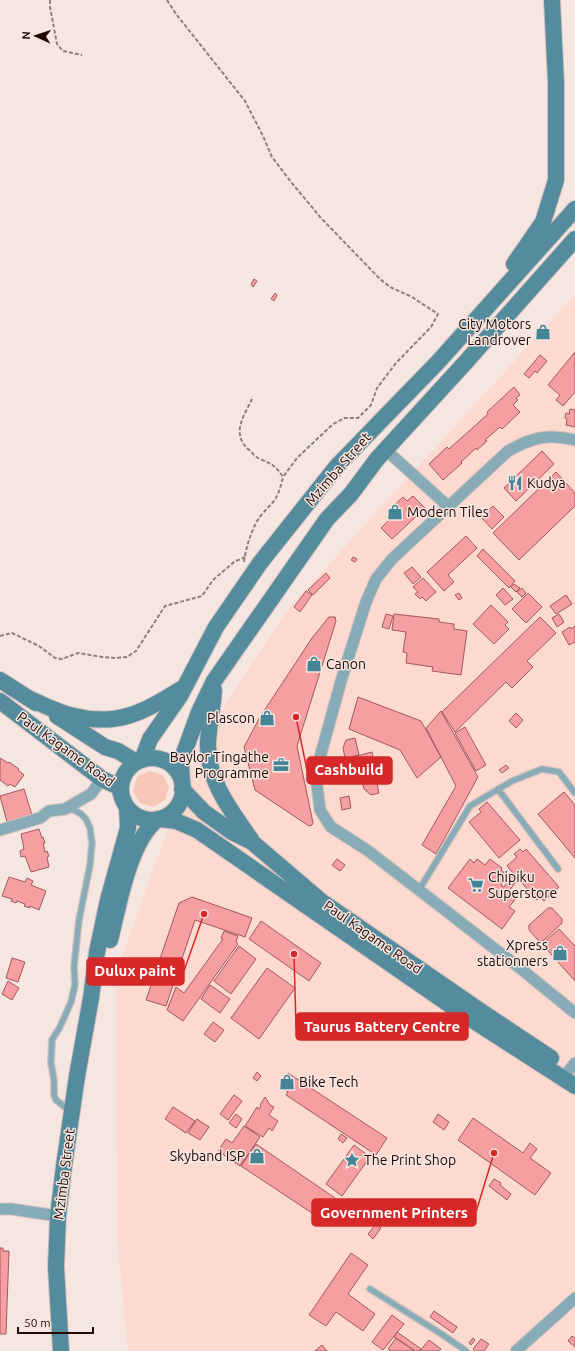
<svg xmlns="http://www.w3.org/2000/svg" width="575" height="1351" viewBox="0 0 575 1351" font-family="Ubuntu,sans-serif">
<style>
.built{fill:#fddacf}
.green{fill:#f8c7b7}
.building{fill:#f59fa1;stroke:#a1595c}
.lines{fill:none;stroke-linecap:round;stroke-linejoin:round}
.lane-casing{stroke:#d4c2bd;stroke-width:8}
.street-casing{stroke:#d4c2bd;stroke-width:13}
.secondary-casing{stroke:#d4c2bd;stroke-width:18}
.path{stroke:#937e79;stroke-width:2;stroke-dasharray:4 2;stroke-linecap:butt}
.lane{stroke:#87acb7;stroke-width:5.5}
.street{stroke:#87acb7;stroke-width:11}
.secondary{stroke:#548c9d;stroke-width:16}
.labels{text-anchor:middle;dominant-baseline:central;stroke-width:3;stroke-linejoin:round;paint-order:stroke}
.poi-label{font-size:14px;fill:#220803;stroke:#f6e6e1;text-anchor:start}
.street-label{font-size:14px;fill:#220803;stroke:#f6e6e1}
.leader{fill:none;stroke:#d62828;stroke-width:1.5}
.callout-dot{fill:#d62828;stroke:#f6e6e1;stroke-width:1.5}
.callout{fill:#d62828;stroke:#d62828;stroke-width:1.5}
.callout-label{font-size:15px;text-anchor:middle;font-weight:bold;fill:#fff}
</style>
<rect width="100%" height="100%" fill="#f6e6e1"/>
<path class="built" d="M575,295v1056h-447l-11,-114 -1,-264 82,-227 90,-137z"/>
<path class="green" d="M149,771l14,4 6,12 -4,13 -12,7 -13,-4 -7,-12 4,-14z"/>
<path class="building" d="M254,279l3,2 -4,6 -2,-3z
M275,293l2,2 -3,6 -3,-2z
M575,352v40l-12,14 -7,-6 4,-5 -12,-10z
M540,355l7,6 -10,12 -2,-2 -6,7 -5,-4z
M514,387l6,8 -4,3 2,2 -5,5 7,7 -18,17 -2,-2 -15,13 2,1 -10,9 -1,-2 -15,14 1,1 -19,17 -14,-16 18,-17 2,2 39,-35 -1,-2z
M570,409l5,1v17l-9,-2 1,-6 -2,-1 1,-5 3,1z
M542,451l12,13 -38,37 -12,-13z
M556,472l19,21v13l-56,54 -26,-27z
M413,496l12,12 -33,31 -11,-11 11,-11 -5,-5 16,-15 4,4z
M493,506l11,11 -12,12 -11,-12z
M466,536l11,12 -29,27 6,7 -10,9 -17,-19z
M483,549l32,32 -6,7 -32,-32z
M353,557l4,2 -2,3 -4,-2z
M412,567l9,10 -8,7 -9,-11z
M326,573l4,5 -17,17 -5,-5z
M423,578l13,14 -10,9 -4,-4 -2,2 -5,-5 3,-2 -5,-5z
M514,584l6,4 -4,4 -5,-5z
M503,588l10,11 -8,6 -9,-10z
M522,588l4,5 -4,4 -5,-5z
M306,591l6,4 -12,17 -6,-5z
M459,593l3,5 -3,2 -4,-5z
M528,593l14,14 -16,16 -14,-14z
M566,595l6,9 -16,10 -6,-8z
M491,605l17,17 -3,3 4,4 -15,15 -21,-20z
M386,614l7,2 -4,13 -7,-2z
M394,614l45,5v3l15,2v5l13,2 -6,44 -29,-4 1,-4 -27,-4 1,-10 -4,-1 3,-20 -14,-2z
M559,614l5,8 -7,5 -5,-9z
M329,617h6l1,4 -39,125 16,77 -1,2 -3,1 -54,-36 -11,-43 16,-30 52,-79z
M540,617l16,16 -29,28 6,6 -21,21 -6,-6 -51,50 -13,-20z
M575,626v16l-6,3 -7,-13 8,-5 1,2z
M358,697l63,24 20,36 -24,21 -17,-28 -51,-21z
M441,711l37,66 -42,77 -14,-9 34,-59 -30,-58z
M516,713l7,7 -7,8 -7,-7z
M465,727l21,38 -10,6 -21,-38z
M355,738l4,17 -14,3 -2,-10 3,-8z
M372,752l2,9 7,-1 5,22 -9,2 2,9 -8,2 -7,-6 -5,-22 -12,2 -2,-10z
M0,758l8,5 1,-1 10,7 -1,1 6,5 -9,12 -5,-3 -2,2 -8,-6z
M506,765l3,3 -7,5 -3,-3z
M24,789l8,26 -25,7 -7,-26z
M564,792l11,13v53l-37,-44z
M349,796l2,12 -9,2 -2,-12z
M487,802l33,38 -21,18 -30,-36 12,-10 -2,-3z
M39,829l3,9 1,-1 2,6h-2l2,9 2,-1 2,5 -2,1 2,10 -18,5 -6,-16 -4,1 -1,-6 4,-2 -3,-15z
M520,849l3,3 3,-3 33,38 -15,14 -4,-4 -3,3 -30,-34 10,-9 -3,-3z
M337,859l8,6 -5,6 -8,-6z
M470,859l4,4 3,-4 8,6 5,-6 12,9 -1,2 7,6 -7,9 3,2 9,-12 5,4 -9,12 8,6 -8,10 6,4 -13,18 -54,-41z
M9,877l16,5 2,-4 6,3 -2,4 15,6 -7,19 -9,-4v2l-6,-2 1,-2 -8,-3 -1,2 -5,-2 1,-2 -10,-3z
M192,897l60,21 -7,19 -50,-17 -29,86 -20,-6 33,-97z
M548,908h4l10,11v4l-19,18h-4l-10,-11v-5z
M261,921l60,42 -12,18 -60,-42z
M559,929l16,17v35l-33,-37z
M224,931l14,5 -2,6 2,2 -55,77 -16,-11 9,-23 8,6 39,-54 -2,-1z
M239,946l17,13 -25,35 -17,-13z
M12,958l13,4 -7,20 -12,-4z
M267,968l28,20 -36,51 -28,-21z
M8,981l11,7 -7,12 -10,-6z
M210,985l20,14 -10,14 -19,-14z
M213,1022l11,8 -9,12 -11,-8z
M257,1072l4,4 -4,5 -4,-3z
M288,1073l99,65 -11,17 -90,-60 2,-3 -9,-6z
M234,1095l8,6 -14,19 -8,-6z
M265,1097l5,8 4,2 -5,8 9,6 -6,10 -3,-3 -6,9 -18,-11 12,-19 2,2 2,-3 -1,-1z
M173,1107l22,14 -9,12 -21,-14z
M236,1114l6,5 -6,9 -7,-5z
M438,1114l11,8 -5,8 -11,-8z
M473,1118l50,35 7,-10 7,6 -7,9 21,15 -16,22 -77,-55z
M197,1119l12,8 -9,13 -12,-7z
M244,1126l16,11 -20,29 -22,-15 8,-12 6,4z
M341,1134l6,4 -4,5 -5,-4z
M256,1144l79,54 -14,21 -80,-53z
M354,1145l16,12 -28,39 -16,-12z
M494,1179l7,4 -1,2 11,9 -4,6 -18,-14z
M376,1224l5,4 -8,11 -5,-5z
M0,1248h3v3h6l-3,83h-6z
M351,1253l17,12 -20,29 27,20 -12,17 -27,-19 -10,14 -17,-11z
M434,1311l23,16 -4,6 -23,-16z
M392,1315l12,9 -21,26 -11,-8z
M397,1332l24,17 -1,2h-5l-21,-14z
M572,1336l3,2v9l-7,-6z
M396,1338l19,13h-24l-3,-2z
M473,1338l2,2 -4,5 -2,-2z
M481,1339l8,5 -5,7h-9l-2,-2z
M429,1340l12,9 -2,2h-19z
M322,1345l5,6h-12z"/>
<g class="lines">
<defs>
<path id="lane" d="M498,789l60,80
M67,809l7,1 7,4 5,5 4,9 2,15 -2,22 -11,55 -5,47 1,18 -4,17 -11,25 -8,13 -1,23 3,17v15l2,5 13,10
M419,890l51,-84 42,-25 30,-12 17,3 16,21
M370,1289l73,46 23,16"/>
<path id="street" d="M575,440c-27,-7 -44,-2 -67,11l-116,108 -16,20 -10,23 -25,79 -22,80 -2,24 3,25 11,17 36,23 52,40 102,79 54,44
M386,450l63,57
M0,830l40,-12 9,-7 16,-2 26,-15 11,-15
M563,1078l12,-15
M0,1209h11l47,7
M516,1351l59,-53"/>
<path id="secondary" d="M514,264l29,-42 13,-42v-97l-4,-83
M0,680l36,23
M214,690c-1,18 -5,35 -6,52 -1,40 23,68 44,99
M28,698c14,6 30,15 46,18 43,11 71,-4 107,-27
M0,701l102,78 17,8 3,11
M57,716l48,31 13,4 18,11
M121 789a31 31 0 1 1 62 0a31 31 0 1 1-62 0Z
M142,760l8,-21 30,-43 36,-69 44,-64 77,-97 101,-104 137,-153
M182,783l-1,-22 18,-49 15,-31 113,-162 24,-25 26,-35 87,-95 111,-125
M182,789l22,23 28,20 20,10 69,59 158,109 72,48
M160,819l16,2 21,9 263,182 115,74
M110,940c9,-35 19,-99 48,-121
M61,1351l-5,-84 2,-51 6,-50 13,-90 14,-78 6,-46 11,-52 20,-72 -1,-21"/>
</defs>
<use href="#lane" class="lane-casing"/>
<use href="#street" class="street-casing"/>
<use href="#secondary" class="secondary-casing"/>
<path class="path" d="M50,0v7l7,37 6,7 19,4
M167,0l9,14 69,87 18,35 9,21 19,25 30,36 59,61 10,8 22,10 26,17 -7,13 -35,36 -19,25 -6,17 -13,13h-13l-12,6 -36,34 -14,19
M244,562c2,-14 6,-27 12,-39 5,-9 12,-15 18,-22 5,-7 7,-16 9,-24 -7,-11 -11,-13 -23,-18 -5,-2 -8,-7 -12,-10 -17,-16 -4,-33 4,-50
M0,636l12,-3 27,13 16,12 7,1 16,-6 24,4 13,1 12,-1 9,-6 29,-45 37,-10 11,-16 21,-18 11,-5"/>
<use href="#lane" class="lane"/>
<use href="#street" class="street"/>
<use href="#secondary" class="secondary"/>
</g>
<defs>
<symbol id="shop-bare" viewBox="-9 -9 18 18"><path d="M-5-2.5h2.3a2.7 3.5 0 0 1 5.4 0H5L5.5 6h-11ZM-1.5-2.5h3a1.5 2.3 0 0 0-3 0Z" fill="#438496" stroke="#f6e6e1" stroke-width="2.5" paint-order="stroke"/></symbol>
<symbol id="restaurant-bare" viewBox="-9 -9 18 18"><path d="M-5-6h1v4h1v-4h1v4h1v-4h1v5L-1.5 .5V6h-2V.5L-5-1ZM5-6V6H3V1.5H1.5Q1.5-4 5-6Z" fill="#438496" stroke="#f6e6e1" stroke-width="2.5" paint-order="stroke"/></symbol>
<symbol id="office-bare" viewBox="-9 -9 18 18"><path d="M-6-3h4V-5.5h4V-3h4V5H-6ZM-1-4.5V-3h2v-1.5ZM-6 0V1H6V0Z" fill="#438496" stroke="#f6e6e1" stroke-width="2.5" paint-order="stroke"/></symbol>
<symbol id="supermarket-bare" viewBox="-9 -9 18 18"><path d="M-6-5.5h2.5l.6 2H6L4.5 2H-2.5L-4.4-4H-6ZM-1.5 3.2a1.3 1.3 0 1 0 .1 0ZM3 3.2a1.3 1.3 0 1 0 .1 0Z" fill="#438496" stroke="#f6e6e1" stroke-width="2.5" paint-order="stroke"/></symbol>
<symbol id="sight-bare" viewBox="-9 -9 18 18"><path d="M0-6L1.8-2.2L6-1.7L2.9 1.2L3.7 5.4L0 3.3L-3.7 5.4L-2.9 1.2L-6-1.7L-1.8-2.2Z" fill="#438496" stroke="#f6e6e1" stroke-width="2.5" paint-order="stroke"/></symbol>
</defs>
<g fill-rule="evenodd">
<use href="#shop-bare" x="532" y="321" width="22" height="22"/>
<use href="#restaurant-bare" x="504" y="472" width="22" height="22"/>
<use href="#shop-bare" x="384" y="501" width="22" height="22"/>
<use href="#shop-bare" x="303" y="653" width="22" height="22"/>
<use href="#shop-bare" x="256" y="707" width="22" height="22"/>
<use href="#office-bare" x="270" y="754" width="22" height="22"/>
<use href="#supermarket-bare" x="465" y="874" width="22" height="22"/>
<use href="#shop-bare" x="549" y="942" width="22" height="22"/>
<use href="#shop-bare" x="276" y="1071" width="22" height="22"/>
<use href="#shop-bare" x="246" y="1145" width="22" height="22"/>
<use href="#sight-bare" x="341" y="1149" width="22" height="22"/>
</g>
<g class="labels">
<g class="poi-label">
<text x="531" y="324" text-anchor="end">City Motors<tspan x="531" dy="16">Landrover</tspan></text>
<text x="527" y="483">Kudya</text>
<text x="407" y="512">Modern Tiles</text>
<text x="326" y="664">Canon</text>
<text x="255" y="718" text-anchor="end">Plascon</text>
<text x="269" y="757" text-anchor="end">Baylor Tingathe<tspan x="269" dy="16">Programme</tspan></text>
<text x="488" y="877">Chipiku<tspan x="488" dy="16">Superstore</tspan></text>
<text x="548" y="945" text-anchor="end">Xpress<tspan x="548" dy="16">stationners</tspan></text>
<text x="299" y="1082">Bike Tech</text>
<text x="245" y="1156" text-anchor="end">Skyband ISP</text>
<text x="364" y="1160">The Print Shop</text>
</g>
<g class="street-label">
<text transform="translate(338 469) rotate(-49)">Mzimba Street</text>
<text transform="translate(66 749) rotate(36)">Paul Kagame Road</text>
<text transform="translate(373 937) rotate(35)">Paul Kagame Road</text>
<text transform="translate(64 1174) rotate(-83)">Mzimba Street</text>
</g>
</g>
<path class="leader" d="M296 717L307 770M204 914L184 971M294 954L296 1027M494 1153L476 1212"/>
<g class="callout-dot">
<circle cx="296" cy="717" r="4"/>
<circle cx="204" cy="914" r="4"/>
<circle cx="294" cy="954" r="4"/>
<circle cx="494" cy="1153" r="4"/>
</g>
<g class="callout">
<rect x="307" y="757" width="85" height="27" rx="4"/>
<rect x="87" y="958" width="97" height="27" rx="4"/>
<rect x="296" y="1013" width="172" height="27" rx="4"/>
<rect x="312" y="1199" width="164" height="27" rx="4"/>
</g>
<g class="callout-label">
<text x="349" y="775">Cashbuild</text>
<text x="135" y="976">Dulux paint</text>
<text x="382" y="1032">Taurus Battery Centre</text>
<text x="394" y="1218">Government Printers</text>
</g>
<g transform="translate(36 36) rotate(273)" stroke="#f6e6e1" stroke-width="3" paint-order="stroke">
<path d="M0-3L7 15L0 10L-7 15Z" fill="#220803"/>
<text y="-6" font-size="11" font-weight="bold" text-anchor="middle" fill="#220803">N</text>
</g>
<path d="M18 1327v6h75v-6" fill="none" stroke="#220803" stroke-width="2"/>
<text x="24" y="1327" font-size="12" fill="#220803" stroke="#f6e6e1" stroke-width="3" paint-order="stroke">50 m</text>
</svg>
